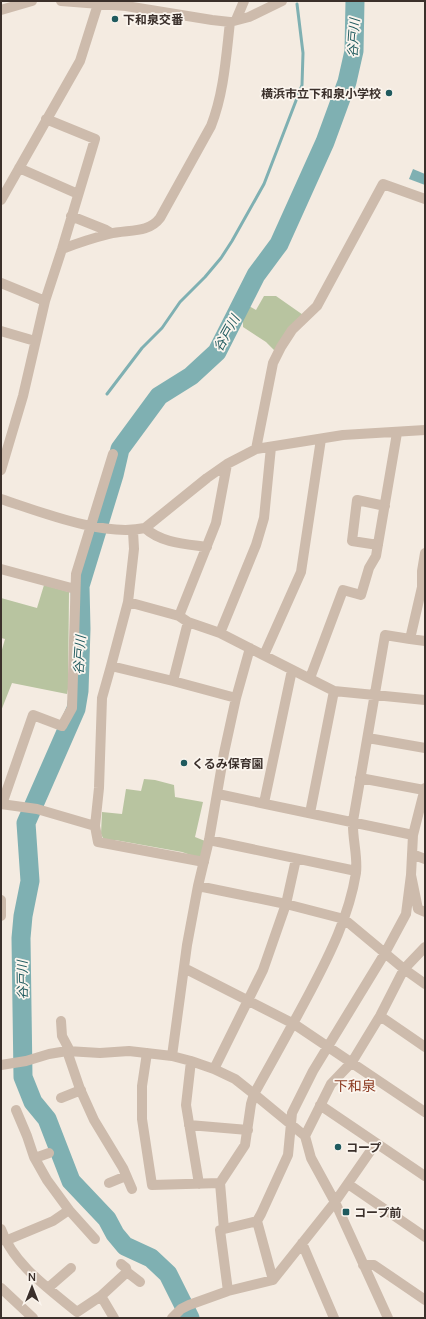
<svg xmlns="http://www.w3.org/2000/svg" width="426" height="1319" viewBox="0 0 426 1319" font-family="Manrope,'Noto Sans JP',sans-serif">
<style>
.green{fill:#b8c4a0}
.water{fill:#7fb0b2}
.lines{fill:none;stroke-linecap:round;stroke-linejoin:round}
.stream{stroke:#7fb0b2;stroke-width:3}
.river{stroke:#7fb0b2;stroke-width:19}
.minor{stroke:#cdbbac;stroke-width:10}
.poi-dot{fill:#1f5a5e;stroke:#fbf5ee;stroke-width:1.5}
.labels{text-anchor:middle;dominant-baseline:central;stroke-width:3.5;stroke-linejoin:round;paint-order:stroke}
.poi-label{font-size:12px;font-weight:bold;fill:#3b302b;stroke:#fbf5ee;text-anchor:start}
.water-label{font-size:13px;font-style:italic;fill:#1f5a5e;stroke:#fbf5ee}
.quarter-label{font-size:14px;fill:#8c3b22;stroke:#fbf5ee}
</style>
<rect width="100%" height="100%" fill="#f4ebe1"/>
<path class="green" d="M264,296h12l30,21 -28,37 -12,-12 -23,-15v-13l-3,-7 2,-5 14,8z
M44,585l25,7 -1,97 -1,5 -55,-11 -11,28v-58l4,-14 -4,-1v-40l36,10z
M144,779l11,1 19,5 1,12 28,5 -8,35 10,4 -3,18 -20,-7 -67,-12h-11l-3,-6 1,-22 20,2 4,-25 15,2z"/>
<path class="water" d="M413,169l12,5v11l-16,-6z"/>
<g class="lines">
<path class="stream" d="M107,394l35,-46 20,-20 18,-26 25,-25 16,-19 11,-17 32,-57 38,-99 1,-32 -6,-49"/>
<path class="river" d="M190,1318l-22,-44 -17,-16 -26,-12 -10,-12 -8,-15 -36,-38 -24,-62 -14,-17 -10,-25 -2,-139 2,-22 7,-35 -4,-58 50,-114 3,-18 2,-62 -1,-43 34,-111 6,-26 39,-53 32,-20 26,-24 39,-77 23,-31 46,-102 22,-60 7,-31 1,-50"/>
<path class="minor" d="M61,1l65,5 86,14 18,2 19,-5 33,-16
M1,10l31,-9
M236,20l8,-19
M19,168l59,26
M1,200l79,-139 19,-60
M71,216l35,14 5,3
M62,249c16,-6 31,-11 47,-15 18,-5 39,0 51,-16l51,-92c13,-33 15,-69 19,-104
M1,283l44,18
M1,331l34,10
M256,449l17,-86 8,-16 11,-17 25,-24 66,-122 42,15
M1,470l22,-74 22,-95 17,-52 33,-110 -49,-20
M1,499c40,13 102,38 144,29l62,-50 20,-14 29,-15 87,-14 82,-5
M145,528c16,15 41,16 62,19
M133,531l1,18 -6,53 -17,64 -9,32 -3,90 -4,38 3,16 106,20
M378,545l-26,-4 5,-41 28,6
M1,569l74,20
M128,602l51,14 9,6 32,11 114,58 91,9
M179,616l37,-93 11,-59
M220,633l36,-88 8,-27 7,-71
M410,639l15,2
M264,655l37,-83 20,-133
M111,666l62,15 63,17
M310,678l33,-88 18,5 8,-27 7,-12 21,-123
M173,681l15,-59
M368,738l57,10
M360,778l64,12
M425,788l-12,47 -2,40 7,34 7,3
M218,794l195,41
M264,803l28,-133
M1,804l36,5 58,17
M2,804l31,-89 29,11 10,-18 4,-134 37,-120
M310,813l24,-122
M209,840l147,31
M412,854l13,5
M198,886l88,18 58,15 60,50 21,15
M1,900v16
M184,968l110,56 131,88
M380,1016l45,31
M61,1021l1,15 8,15
M67,1051l13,38 14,31 29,48 9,21
M147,1053l-5,33v33l10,66 68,-2
M172,1056l15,-111 11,-59 11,-46 15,-87 12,-55 14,-50
M191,1061l-5,44 13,79
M1,1065l25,-4 23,-7 18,-3 33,2 29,-2 43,5 19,5 23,8 21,10 19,15 51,42 6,22 24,44 53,116
M214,1069l49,-99 23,-66 10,-45
M61,1098l20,-8
M320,1105l105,71
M16,1110l11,26 7,21 13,23 22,30 26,29
M189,1125l59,5
M305,1136l26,-52 21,-22 28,-46 24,-47 21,-22
M35,1158l14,-5
M109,1183l17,-7
M348,1184l77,53
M257,1221l16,59
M1,1229c12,35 48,60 76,83l24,-16 13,22
M224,1229l-4,-46 25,-38 6,-41 3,-10c19,-34 38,-68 56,-102 20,-38 39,-76 46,-119 2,-17 -4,-35 -3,-52l32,-186 25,4 12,-52v-16l3,-18
M5,1241l48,-20 16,-11
M302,1243l32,75
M121,1264l5,4 1,4
M363,1265h11l51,35
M1,1288l32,30
M48,1288l23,-20
M228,1291l-8,-61 37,-9 4,-7 27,-59 4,-42 21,-42 72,-118 21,-39 5,-39
M101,1296l26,-24 13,10
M172,1318l9,-9 8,-4 39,-14 45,-11 62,-78 41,-59"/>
</g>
<g class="poi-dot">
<circle cx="115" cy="19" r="4"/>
<circle cx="389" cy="93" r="4"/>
<circle cx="184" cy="763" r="4"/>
<circle cx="338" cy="1147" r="4"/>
<rect x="342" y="1208" width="8" height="8" rx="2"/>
</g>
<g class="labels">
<g class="poi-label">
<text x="123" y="19">下和泉交番</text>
<text x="381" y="93" text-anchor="end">横浜市立下和泉小学校</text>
<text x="192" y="763">くるみ保育園</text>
<text x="346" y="1147">コープ</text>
<text x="354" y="1212">コープ前</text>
</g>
<g class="water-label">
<text transform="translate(353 38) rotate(-86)">谷戸川</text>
<text transform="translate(226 333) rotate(-61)">谷戸川</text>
<text transform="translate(79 655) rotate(-86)">谷戸川</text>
<text transform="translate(22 980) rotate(-91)">谷戸川</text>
</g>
<g class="quarter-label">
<text x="355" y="1085">下和泉</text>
</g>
</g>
<rect width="426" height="1319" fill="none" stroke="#3b302b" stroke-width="4"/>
<g transform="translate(32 1287)" stroke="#fbf5ee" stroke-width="3" paint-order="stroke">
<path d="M0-3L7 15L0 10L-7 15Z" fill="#3b302b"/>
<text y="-6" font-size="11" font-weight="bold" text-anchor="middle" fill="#3b302b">N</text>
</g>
</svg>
